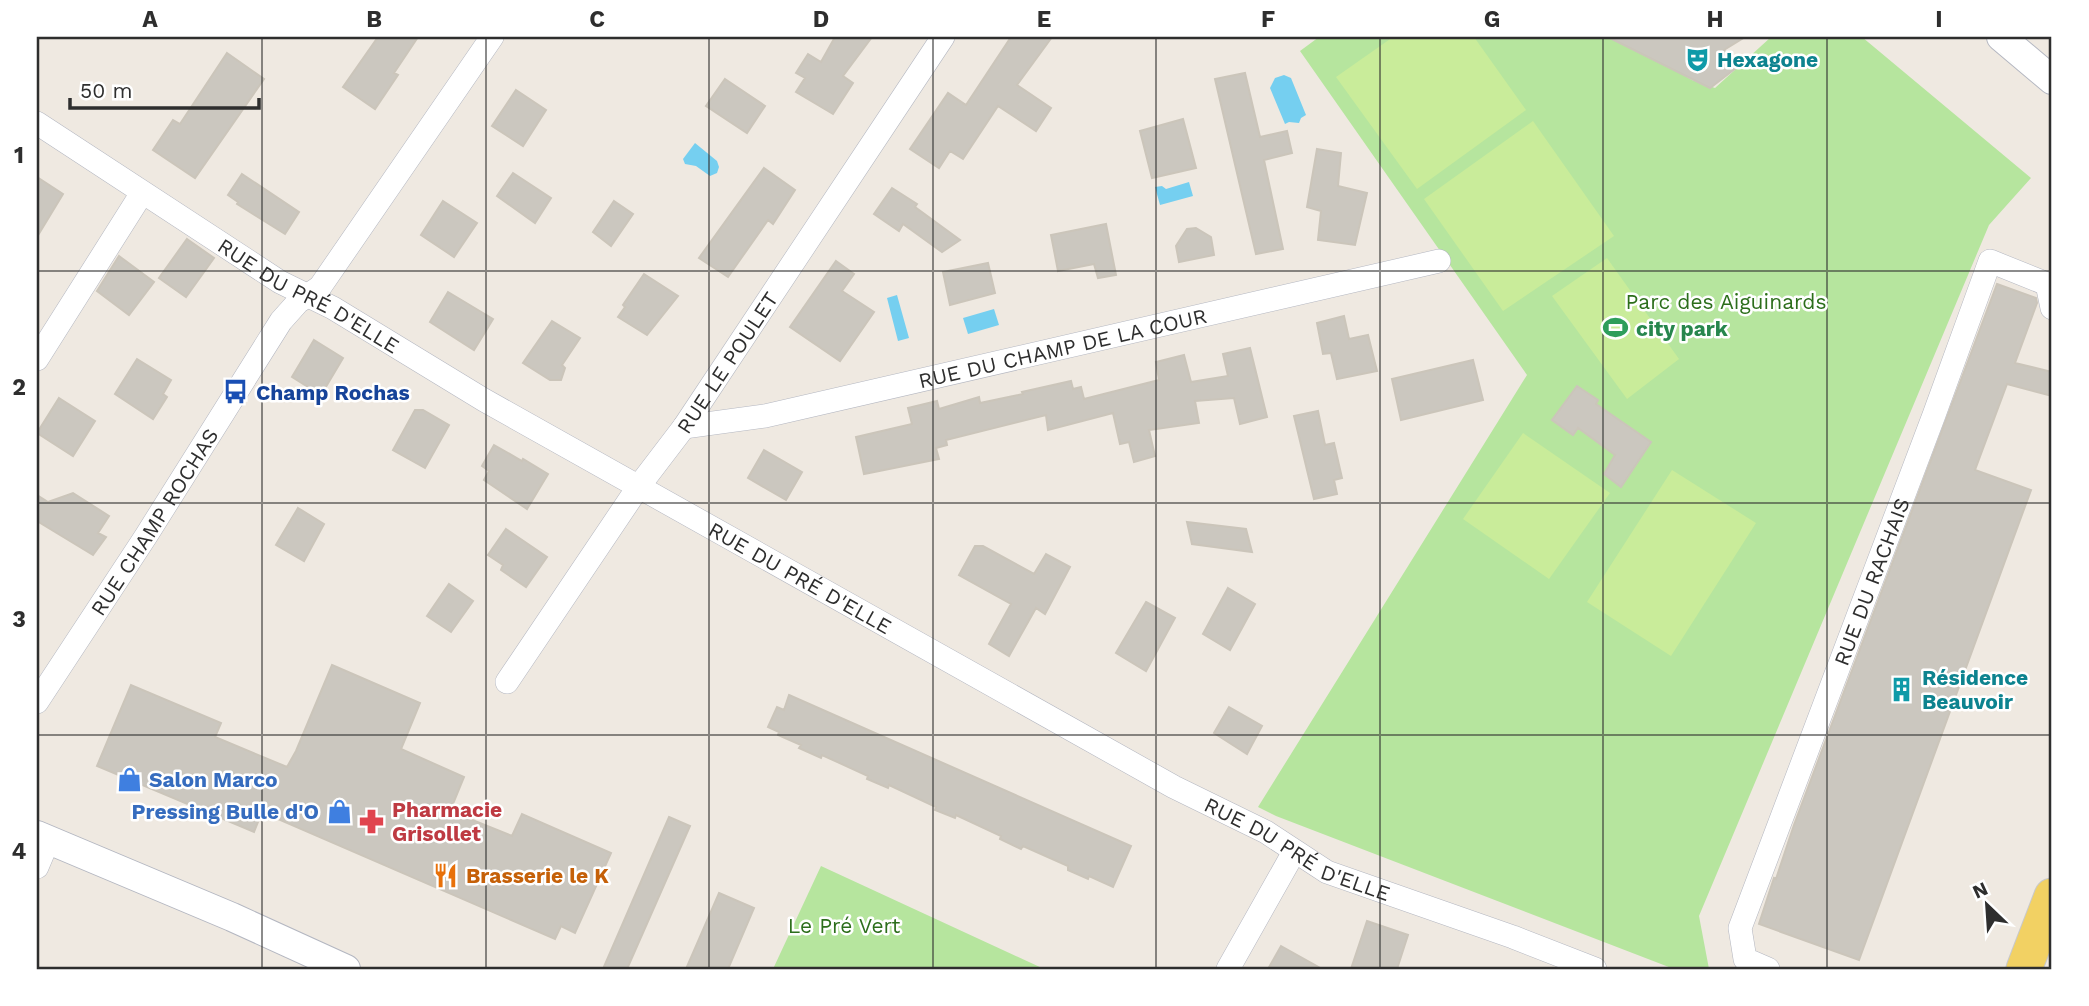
<svg xmlns="http://www.w3.org/2000/svg" width="2089" height="1006" viewBox="0 0 2089 1006" font-family="'Work Sans',sans-serif">
<style>
.green{fill:#b6e59e}
.pitch{fill:#c9ec9a}
.water{fill:#75cff0}
.building{fill:#cbc7bf;stroke:#cbc5ba;stroke-width:2}
.lines{fill:none;stroke-linecap:round;stroke-linejoin:round}
.minor-casing{stroke:#b4b7c1;stroke-width:24}
.tertiary-casing{stroke:#b4b7c1;stroke-width:30}
.primary-casing{stroke:#c9c9c9;stroke-width:37}
.minor{stroke:#fff;stroke-width:23}
.tertiary{stroke:#fff;stroke-width:28}
.primary{stroke:#f2d163;stroke-width:35}
.grid{fill:none;stroke:#2e2e2e;stroke-width:2;stroke-opacity:0.55}
.labels{text-anchor:middle;dominant-baseline:central;stroke-width:5;stroke-linejoin:round;paint-order:stroke}
.culture-label{font-size:21px;font-weight:bold;fill:#0d838f;stroke:#fff;text-anchor:start}
.street-label{font-size:21px;fill:#2e2e2e;stroke:#fff}
.park-label{font-size:21px;fill:#2c6e1b;stroke:#fff}
.leisure-label{font-size:21px;font-weight:bold;fill:#27864d;stroke:#fff;text-anchor:start}
.transit-label{font-size:21px;font-weight:bold;fill:#164399;stroke:#fff;text-anchor:start}
.shop-label{font-size:21px;font-weight:bold;fill:#366cbe;stroke:#fff;text-anchor:start}
.health-label{font-size:21px;font-weight:bold;fill:#be3a42;stroke:#fff;text-anchor:start}
.food-label{font-size:21px;font-weight:bold;fill:#c56008;stroke:#fff;text-anchor:start}
.neatline{fill:none;stroke:#2e2e2e;stroke-width:2.5}
.grid-label{font-size:23px;text-anchor:middle;font-weight:bold;fill:#2e2e2e}
</style>
<rect width="100%" height="100%" fill="#efe9e1"/>
<path class="green" d="M1319,37h298l75,43 23,8 56,-51h91l169,141 -42,47 -290,691 10,53h-35l-398,-153 -18,-9 269,-432 -227,-324z
M821,866l221,102 -269,1z"/>
<path class="pitch" d="M1393,37h81l52,73 -109,79 -81,-112z
M1533,121l81,115 -111,75 -79,-112z
M1607,258l72,101 -52,40 -75,-103z
M1523,433l87,60 -61,86 -86,-60z
M1672,470l84,53 -85,133 -84,-54z"/>
<path class="water" d="M1284,75l7,3 15,37 -5,3 -2,5 -10,-1 -4,2 -15,-36 5,-10z
M695,143l22,18 2,6 -2,6 -7,3 -14,-10 -11,-2 -2,-5z
M1189,182l4,14 -33,9 -5,-18 7,-1 4,3z
M897,295l12,43 -11,3 -11,-43z
M994,309l5,16 -31,9 -5,-16z"/>
<path class="building" d="M378,37h40l-24,36 4,2 -23,34 -32,-22z
M835,37h37l-29,39 10,7 -20,31 -37,-22 9,-14 -9,-5 12,-19 13,8z
M1011,37h41l-35,48 34,23 -15,23 -38,-25 -35,53 -13,-8 -11,17 -29,-19 38,-56 18,12z
M1608,37h137l-21,13 12,18 -26,20z
M227,53l37,26 -69,99 -42,-28 20,-30 7,4z
M1245,73l15,64 27,-6 5,22 -28,7 19,89 -27,5 -41,-175z
M725,79l40,27 -18,27 -41,-27z
M516,90l30,20 -23,36 -31,-20z
M1183,119l13,49 -44,10 -12,-47z
M1317,149l24,4 -3,33 29,7 -12,52 -37,-5 3,-29 -14,-4z
M764,168l31,22 -22,34 -5,-4 -40,57 -29,-19z
M513,173l38,25 -16,25 -38,-27z
M242,174l57,38 -14,22 -48,-30 1,-2 -10,-7z
M37,177l26,17 -26,43z
M892,188l25,16 -2,3 45,33 -18,12 -39,-28 -4,7 -25,-17z
M443,201l34,22 -23,34 -33,-22z
M614,201l19,13 -22,32 -18,-14z
M1106,224l10,51 -18,3 -4,-14 -36,7 -7,-36z
M1196,228l15,9 3,18 -35,7 -3,-16 11,-17z
M187,239l27,19 -28,39 -27,-19z
M119,256l35,26 -25,33 -32,-24z
M836,261l18,13 -12,17 32,21 -34,49 -50,-34z
M988,263l7,30 -45,12 -7,-33z
M644,274l34,22 -31,39 -29,-18 7,-10 -2,-2z
M1997,284l39,14 1,5 -22,60 37,9v24l-45,-12 -32,86 56,20 -172,470 -100,-36 15,-46 2,1 18,-54z
M448,292l45,27 -19,31 -44,-28z
M1344,316l5,23 19,-4 9,36 -40,8 -6,-26 -8,1 -6,-31z
M552,321l28,17 -18,27 3,3 -4,12h-11l-27,-17z
M314,340l29,18 -22,37 -29,-18z
M1250,348l17,69 -27,7 -6,-26 -39,3 4,22 -50,7 6,26 -21,6 -5,-20 -9,2 -7,-31 -65,17 -2,-15 -100,25 1,5 -11,3 3,11 -75,15 -8,-37 56,-13 -4,-16 29,-7 2,8 40,-12 1,6 43,-9 -1,-2 49,-11 2,8 8,-2 3,12 75,-19 -3,-18 28,-7 7,27 37,-6 -5,-22z
M137,359l34,21 -8,14 4,3 -14,22 -38,-25z
M1473,360l10,40 -82,20 -9,-41z
M1577,386l21,14 -2,4 55,38 -30,45 -17,-13 11,-19 -37,-27 -5,7 -21,-15z
M59,398l36,23 -22,35 -36,-23z
M415,410h8l26,15 -24,43 -32,-18z
M1318,411l7,34 9,-2 8,35 -8,2 3,14 -23,5 -20,-83z
M494,445l28,16 1,-2 25,15 -21,35 -43,-29 5,-9 -7,-5z
M764,450l38,22 -16,28 -38,-22z
M73,493l36,23 -11,17 8,4 -13,18 -56,-34v-26l11,7z
M298,508l26,16 -20,37 -28,-16z
M1187,522l59,7 6,23 -60,-8z
M506,529l41,28 -21,30 -25,-17 2,-5 -15,-10z
M975,546h8l51,28 12,-20 24,13 -25,47 -9,-6 -27,48 -20,-12 22,-40 -52,-29z
M449,584l24,17 -22,31 -24,-16z
M1228,588l27,16 -25,46 -27,-16z
M1146,602l29,16 -29,53 -30,-18z
M332,665l88,38 -19,46 63,28 -14,34 62,25 10,-22 89,39 -36,80 -14,-7 -6,13 -293,-127 -8,20 -157,-66 34,-81 90,38 -6,14 72,30 9,-16z
M789,695l342,151 -18,41 -24,-11 -1,3 -20,-9v-4l-45,-20 -2,3 -21,-10 1,-3 -45,-21 -1,3 -20,-8 1,-3 -47,-22 -1,3 -21,-9 1,-3 -46,-21 -1,3 -22,-10 2,-3 -23,-10 1,-3 -11,-5 9,-20 7,3z
M1229,707l33,19 -15,28 -33,-21z
M669,817l21,9 -63,143h-24z
M719,893l35,15 -26,61h-42z
M1367,921l41,14 -11,34h-46z
M1281,946l41,23h-54z"/>
<g class="lines">
<defs>
<g id="minor">
<path id="s1" d="M37,123l243,159 53,26 151,92 690,387 92,45 61,40 186,65 82,32"/>
<path d="M37,359l105,-166"/>
<path id="s2" d="M684,427l81,-11 674,-155"/>
<path id="s3" d="M507,682l132,-196 45,-59 259,-390"/>
<path id="s4" d="M37,702l109,-166 135,-215 17,-19 22,-15 172,-250"/>
<path d="M37,867l11,-26"/>
<path d="M1228,969l66,-117"/>
<path id="s5" d="M1768,969l-23,-10 -5,-31 194,-513 56,-154 57,23 5,24"/>
</g>
<path id="tertiary" d="M2001,37l51,43
M37,835l195,82 114,52"/>
<path id="primary" d="M2024,969l28,-73"/>
</defs>
<use href="#minor" class="minor-casing"/>
<use href="#tertiary" class="tertiary-casing"/>
<use href="#primary" class="primary-casing"/>
<use href="#minor" class="minor"/>
<use href="#tertiary" class="tertiary"/>
<use href="#primary" class="primary"/>
</g>
<path class="grid" d="M262,37v932M486,37v932M709,37v932M933,37v932M1156,37v932M1380,37v932M1603,37v932M1827,37v932M37,271h2015M37,503h2015M37,735h2015"/>
<defs>
<symbol id="theatre-bare" viewBox="-9 -9 18 18"><path d="M-5-5.5Q0-4 5-5.5V0Q5 5 0 6Q-5 5-5 0ZM-3.3-2.5H-1v1.5H-3.3ZM1-2.5H3.3v1.5H1ZM-2.8 1Q0 5.5 2.8 1Z" fill="#0f9aa8" stroke="#fff" stroke-width="2.5" paint-order="stroke"/></symbol>
<symbol id="stadium-bare" viewBox="-9 -9 18 18"><path d="M0-5a6.5 5 0 1 0 0 10a6.5 5 0 1 0 0-10ZM-3.5-1.8h7v3.6h-7Z" fill="#2e9e5b" stroke="#fff" stroke-width="2.5" paint-order="stroke"/></symbol>
<symbol id="bus-bare" viewBox="-9 -9 18 18"><path d="M-5-6H5V4H4V6H2V4H-2V6H-4V4H-5ZM-3.5-4V0h7V-4ZM-3.5 1.2v1.5H-2V1.2ZM2 1.2v1.5H3.5V1.2Z" fill="#1a4fb4" stroke="#fff" stroke-width="2.5" paint-order="stroke"/></symbol>
<symbol id="building-bare" viewBox="-9 -9 18 18"><path d="M-4-6H4V6H1V3H-1V6H-4ZM-2.5-4.3h1.7v1.8h-1.7ZM.8-4.3h1.7v1.8H.8ZM-2.5-1h1.7V.8h-1.7ZM.8-1h1.7V.8H.8Z" fill="#0f9aa8" stroke="#fff" stroke-width="2.5" paint-order="stroke"/></symbol>
<symbol id="shop-bare" viewBox="-9 -9 18 18"><path d="M-5-2.5h2.3a2.7 3.5 0 0 1 5.4 0H5L5.5 6h-11ZM-1.5-2.5h3a1.5 2.3 0 0 0-3 0Z" fill="#3f7fe0" stroke="#fff" stroke-width="2.5" paint-order="stroke"/></symbol>
<symbol id="pharmacy-bare" viewBox="-9 -9 18 18"><path d="M-2-6h4v4h4v4h-4v4h-4v-4h-4v-4h4Z" fill="#e0444e" stroke="#fff" stroke-width="2.5" paint-order="stroke"/></symbol>
<symbol id="restaurant-bare" viewBox="-9 -9 18 18"><path d="M-5-6h1v4h1v-4h1v4h1v-4h1v5L-1.5 .5V6h-2V.5L-5-1ZM5-6V6H3V1.5H1.5Q1.5-4 5-6Z" fill="#e8710a" stroke="#fff" stroke-width="2.5" paint-order="stroke"/></symbol>
</defs>
<g fill-rule="evenodd">
<use href="#theatre-bare" x="1680" y="42" width="35" height="35"/>
<use href="#stadium-bare" x="1598" y="310" width="35" height="35"/>
<use href="#bus-bare" x="218" y="374" width="35" height="35"/>
<use href="#building-bare" x="1884" y="672" width="35" height="35"/>
<use href="#shop-bare" x="112" y="762" width="35" height="35"/>
<use href="#shop-bare" x="322" y="794" width="35" height="35"/>
<use href="#pharmacy-bare" x="354" y="804" width="35" height="35"/>
<use href="#restaurant-bare" x="428" y="858" width="35" height="35"/>
</g>
<g class="labels">
<g class="culture-label">
<text x="1717" y="59">Hexagone</text>
<text x="1922" y="677">Résidence<tspan x="1922" dy="24">Beauvoir</tspan></text>
</g>
<g class="street-label">
<text stroke="none"><textPath href="#s1" startOffset="322">RUE DU PRÉ D'ELLE</textPath></text>
<text stroke="none"><textPath href="#s2" startOffset="387">RUE DU CHAMP DE LA COUR</textPath></text>
<text stroke="none"><textPath href="#s3" startOffset="388">RUE LE POULET</textPath></text>
<text stroke="none"><textPath href="#s4" startOffset="215">RUE CHAMP ROCHAS</textPath></text>
<text stroke="none"><textPath href="#s1" startOffset="889">RUE DU PRÉ D'ELLE</textPath></text>
<text stroke="none"><textPath href="#s5" startOffset="427">RUE DU RACHAIS</textPath></text>
<text stroke="none"><textPath href="#s1" startOffset="1456">RUE DU PRÉ D'ELLE</textPath></text>
</g>
<g class="park-label">
<text x="1726" y="301">Parc des Aiguinards</text>
<text x="844" y="925">Le Pré Vert</text>
</g>
<g class="leisure-label">
<text x="1636" y="328">city park</text>
</g>
<g class="transit-label">
<text x="256" y="392">Champ Rochas</text>
</g>
<g class="shop-label">
<text x="149" y="779">Salon Marco</text>
<text x="319" y="811" text-anchor="end">Pressing Bulle d'O</text>
</g>
<g class="health-label">
<text x="392" y="809">Pharmacie<tspan x="392" dy="24">Grisollet</tspan></text>
</g>
<g class="food-label">
<text x="466" y="875">Brasserie le K</text>
</g>
</g>
<rect width="2089" height="1006" fill="none" stroke="#ffffff" stroke-width="77"/>
<g transform="translate(1987 905) rotate(335)" stroke="#ffffff" stroke-width="5" paint-order="stroke">
<path d="M0-5L12 26L0 18L-12 26Z" fill="#2e2e2e"/>
<text y="-10" font-size="19" font-weight="bold" text-anchor="middle" fill="#2e2e2e">N</text>
</g>
<path d="M70 98v10h189v-10" fill="none" stroke="#2e2e2e" stroke-width="3.5"/>
<text x="80" y="98" font-size="21" fill="#2e2e2e" stroke="#ffffff" stroke-width="5" paint-order="stroke">50 m</text>
<rect x="38" y="38" width="2012" height="930" class="neatline"/>
<g class="grid-label">
<text x="150" y="27">A</text>
<text x="374" y="27">B</text>
<text x="597" y="27">C</text>
<text x="821" y="27">D</text>
<text x="1044" y="27">E</text>
<text x="1268" y="27">F</text>
<text x="1492" y="27">G</text>
<text x="1715" y="27">H</text>
<text x="1939" y="27">I</text>
<text x="19" y="163">1</text>
<text x="19" y="395">2</text>
<text x="19" y="627">3</text>
<text x="19" y="859">4</text>
</g>
</svg>
